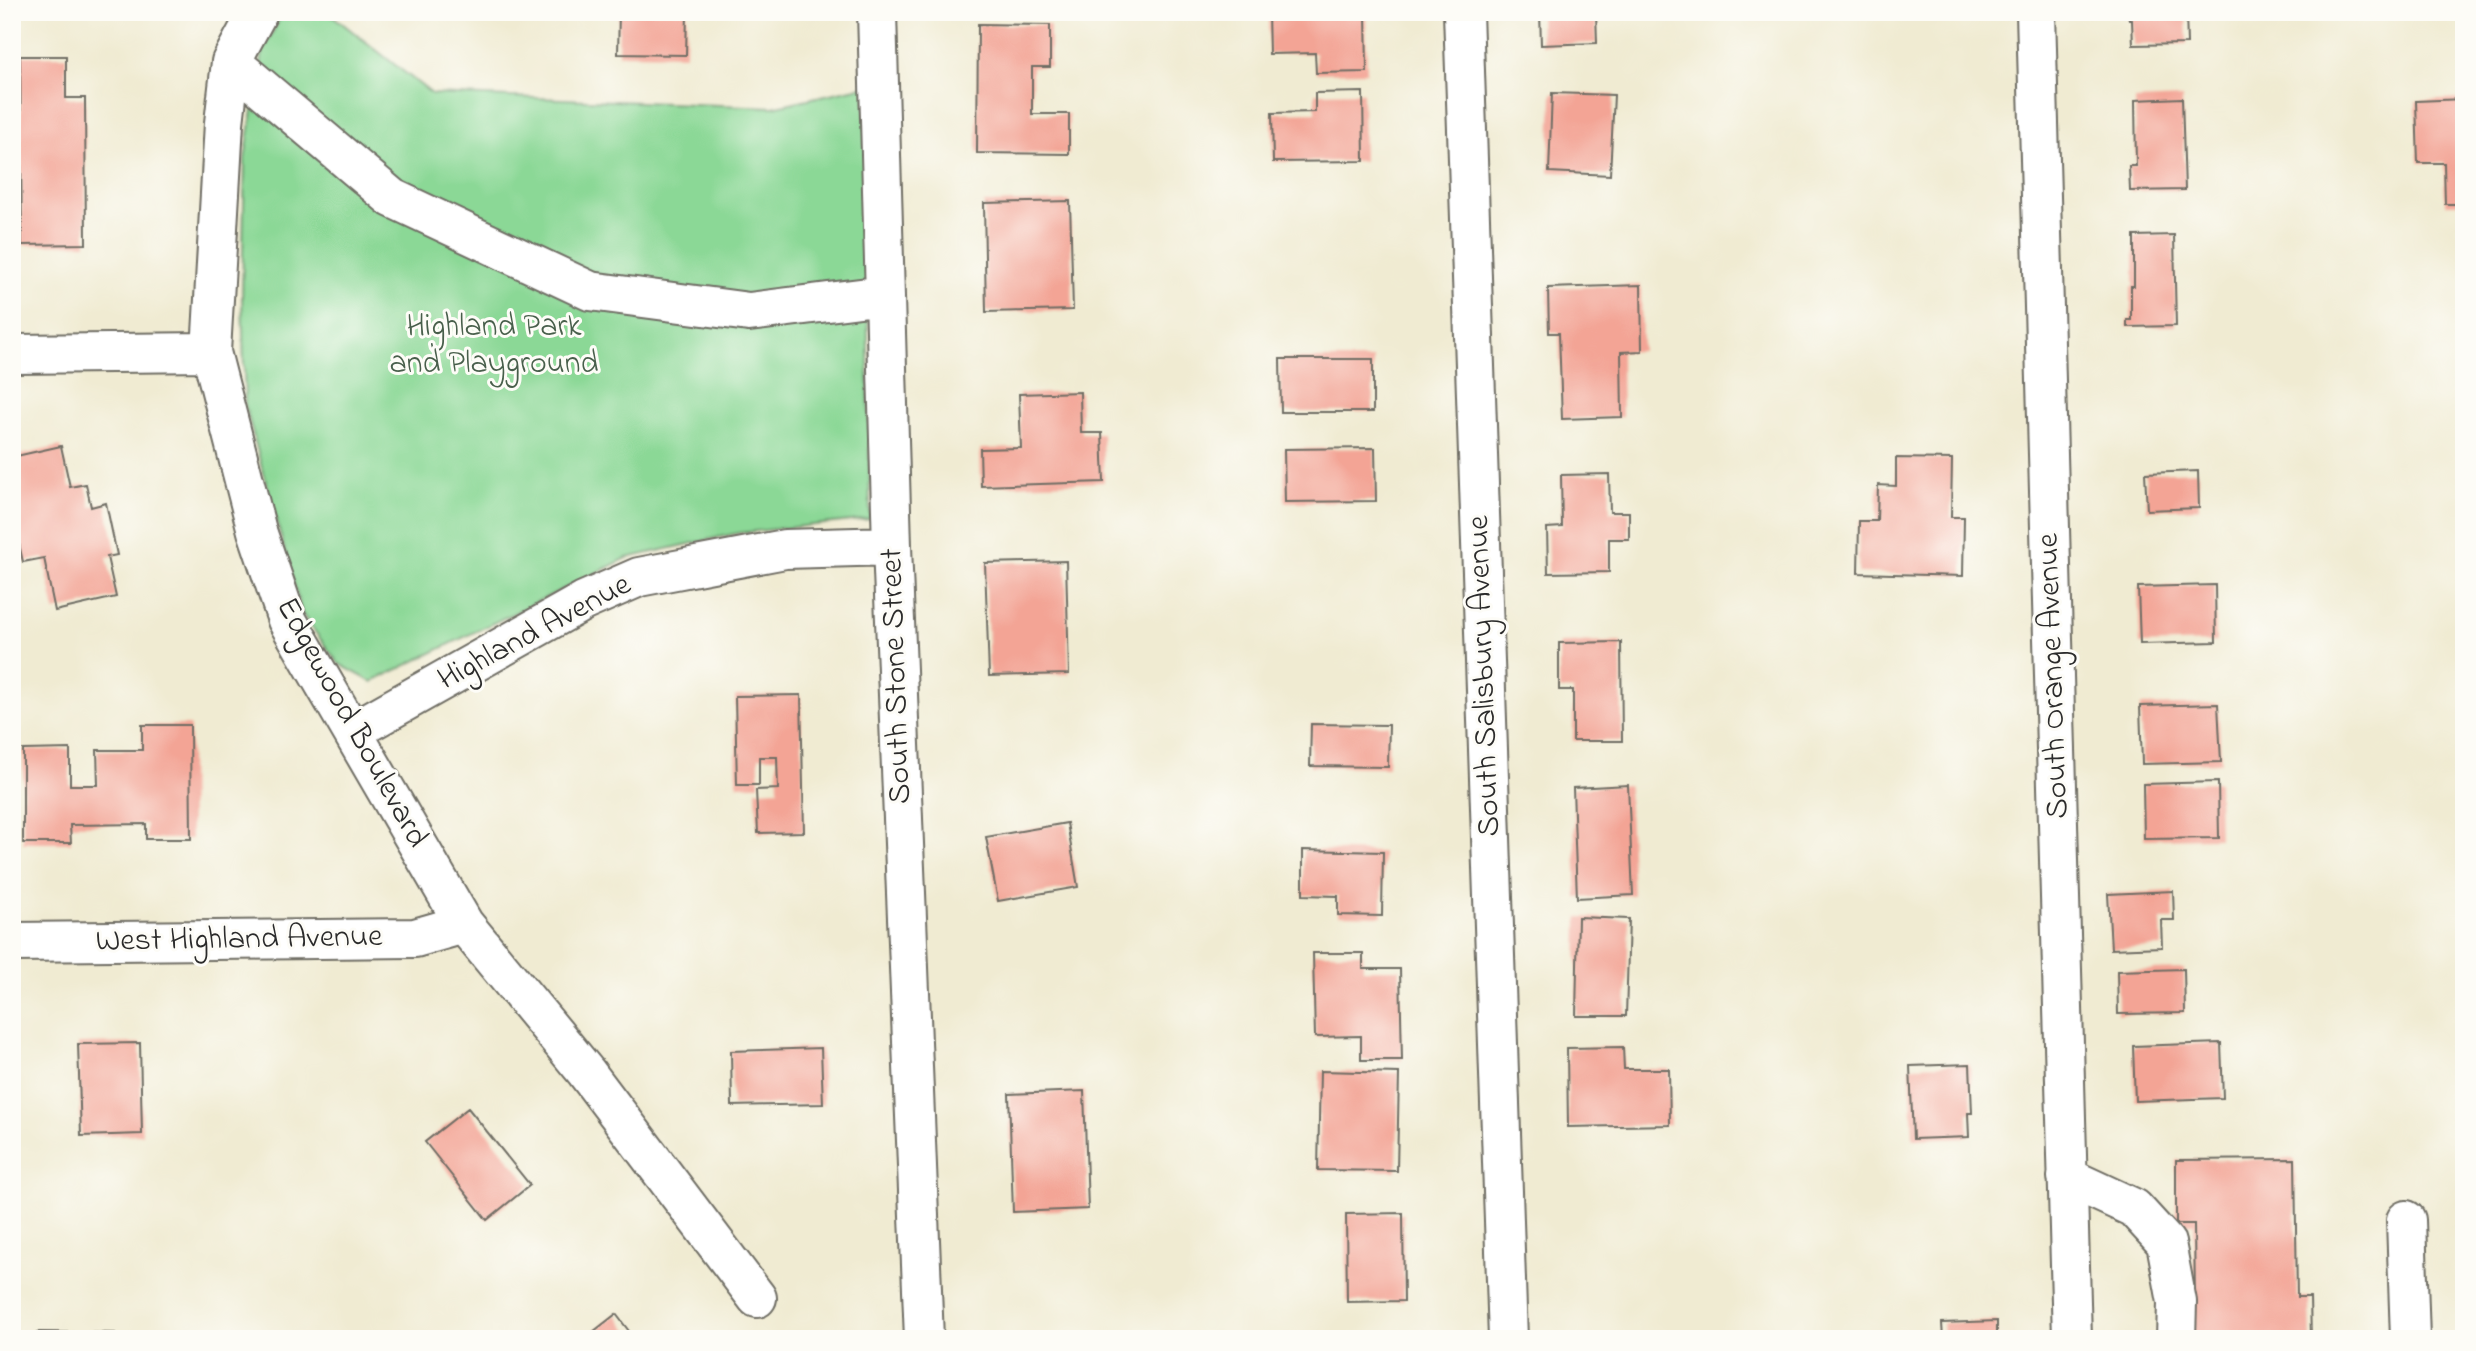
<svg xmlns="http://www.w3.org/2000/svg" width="2476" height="1351" viewBox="0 0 2476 1351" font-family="'Indie Flower',sans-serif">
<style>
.green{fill:#8bd896;stroke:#5b8260;stroke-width:2}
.building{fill:#f3a495}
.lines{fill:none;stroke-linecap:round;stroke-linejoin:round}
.minor-casing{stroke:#706e65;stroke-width:42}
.minor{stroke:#fff;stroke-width:38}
.labels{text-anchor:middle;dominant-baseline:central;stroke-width:6;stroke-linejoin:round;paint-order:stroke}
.park-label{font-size:32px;fill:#485f4b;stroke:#fdfcf7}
.street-label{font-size:32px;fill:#2b2b2b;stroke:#fdfcf7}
</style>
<rect width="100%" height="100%" fill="#fdfcf7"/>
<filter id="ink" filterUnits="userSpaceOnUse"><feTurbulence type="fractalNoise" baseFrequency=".0143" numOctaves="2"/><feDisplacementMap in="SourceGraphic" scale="14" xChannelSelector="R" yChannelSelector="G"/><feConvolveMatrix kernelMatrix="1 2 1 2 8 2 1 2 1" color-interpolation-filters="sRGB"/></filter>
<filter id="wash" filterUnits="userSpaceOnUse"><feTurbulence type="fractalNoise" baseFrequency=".00686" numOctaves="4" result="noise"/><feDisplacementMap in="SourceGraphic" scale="28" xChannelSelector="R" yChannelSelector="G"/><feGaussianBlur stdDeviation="1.57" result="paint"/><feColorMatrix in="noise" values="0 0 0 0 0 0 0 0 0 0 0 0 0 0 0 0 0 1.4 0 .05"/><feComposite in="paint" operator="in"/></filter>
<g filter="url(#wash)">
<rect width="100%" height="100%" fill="#f0ebd2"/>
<path class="green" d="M283,12h45l104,82 341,13 92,-21 5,433 -132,14 -111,25 -255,124 -33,-18 -37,-50 -57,-209 -3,-108 3,-139 18,-107z"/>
<g id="blocks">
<path class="building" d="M619,12h68l-1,43 -68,-1z
M1268,12h98l1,60 -51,1 -1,-20 -46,1z
M1540,12h56l1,31 -56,2z
M2128,12h58l1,32 -54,1 -1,-25h-3z
M978,24l72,1v42h-18v47h37v40l-92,-1z
M20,56h46v42h19l1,146 -64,1z
M1363,92l1,69 -91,1 -1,-49 43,-1v-19z
M1552,93l62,2 -4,80 -61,-3z
M2182,98l3,92 -55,1 -1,-25h7l-1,-66z
M2464,99v105h-19l-1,-41h-26l-2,-62z
M1070,201l3,109 -87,2 -2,-109z
M2174,235l2,91 -49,1v-7h4v-34h3v-50z
M1641,285l1,66 -21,1 1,65 -60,2 -3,-86h-10l-1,-45z
M1280,359h93v53h-92z
M1080,392l1,41h21l2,49 -123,4 -1,-37 41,-1 -2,-54z
M61,446l9,41 16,-3 5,23 15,-4 11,52 -10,2 9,40 -61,14 -11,-53 -21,4 -11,-50v-55z
M1375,448l1,53 -91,1 -1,-53z
M1896,458l56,1 -1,58h13l-1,59 -105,-3 1,-52h18l1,-36 18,1z
M2198,471l1,37 -52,2 -2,-37z
M1609,474l1,38h19v27h-20v33l-61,1 -1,-45 15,-1 -1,-52z
M1066,561l3,113 -80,2 -4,-113z
M2215,585l1,57 -76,2 -2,-57z
M1621,642l1,99h-49v-51h-14v-47z
M801,695l3,137 -46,1 -2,-43 22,-1 -1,-32h-18v28h-22l-2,-89z
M2218,704l3,58 -79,2 -2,-58z
M1311,724l78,1 -1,42 -78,-1z
M142,725h48l1,114h-45v-15l-76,1 1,18h-48v-93l47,-1v36h28l-1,-35h45z
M2218,782l1,56 -75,1 -1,-55z
M1628,785l5,110 -56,3 -4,-110z
M1067,823l11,64 -80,14 -12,-64z
M1303,850l80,2 -1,64 -44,-1v-19l-35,-1z
M2173,891l1,29h-13l1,27 -51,2 -3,-55z
M1578,917l51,2 -3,97h-50z
M1313,953h50v16h37l2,91h-41v-24l-46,1z
M2184,969l1,44 -67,1 -1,-43z
M140,1043l2,91 -61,2 -3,-92z
M2221,1043l2,55 -88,3 -2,-55z
M1623,1047l1,22h45l1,56 -102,2 -1,-79z
M821,1048l2,56 -91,2 -1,-55z
M1970,1064l2,49h-4l1,24 -56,2 -3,-73z
M1320,1071l79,2 -2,98 -79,-1z
M1084,1091l4,118 -75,3 -4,-118z
M468,1108l62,77 -43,35 -62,-78z
M2295,1159l2,138h13l1,42h-122l6,-39 -1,-76h-18v-64z
M1403,1213l1,88 -57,1 -1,-88z
M616,1314l19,25h-51z
M1997,1321v18h-54l-1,-16z
M37,1332l78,1v6h-78z
M1154,1333v6h-48v-4z"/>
</g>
</g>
<g filter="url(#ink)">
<use href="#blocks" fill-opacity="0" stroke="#706e65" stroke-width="2"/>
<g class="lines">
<defs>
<path id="minor" d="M258,12l-27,50 -7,61 -13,229 46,179 30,89 177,304 122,148 171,226
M877,12l15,534 32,793
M1463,12l45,1327
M2036,12l36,1327
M231,62l161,136 198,93 159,21 135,-17
M12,354l199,-2
M353,731l231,-130 55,-24 146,-28 107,-3
M12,942l403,-4 49,-14
M2067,1177l67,31 32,35 11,59 -1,37
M2406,1220l4,119"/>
</defs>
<use href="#minor" class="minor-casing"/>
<use href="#minor" class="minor"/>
</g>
</g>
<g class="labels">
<g class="park-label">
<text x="494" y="327">Highland Park<tspan x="494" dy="37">and Playground</tspan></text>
</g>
<g class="street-label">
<text transform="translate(535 633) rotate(-28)">Highland Avenue</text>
<text transform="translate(897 676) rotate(-92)">South Stone Street</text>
<text transform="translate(1485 676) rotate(-92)">South Salisbury Avenue</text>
<text transform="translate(2054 676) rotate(-92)">South Orange Avenue</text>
<text transform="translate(351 723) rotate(61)">Edgewood Boulevard</text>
<text transform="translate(239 940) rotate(-1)">West Highland Avenue</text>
</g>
</g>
<rect width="2476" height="1351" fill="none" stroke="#fdfcf7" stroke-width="42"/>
</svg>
